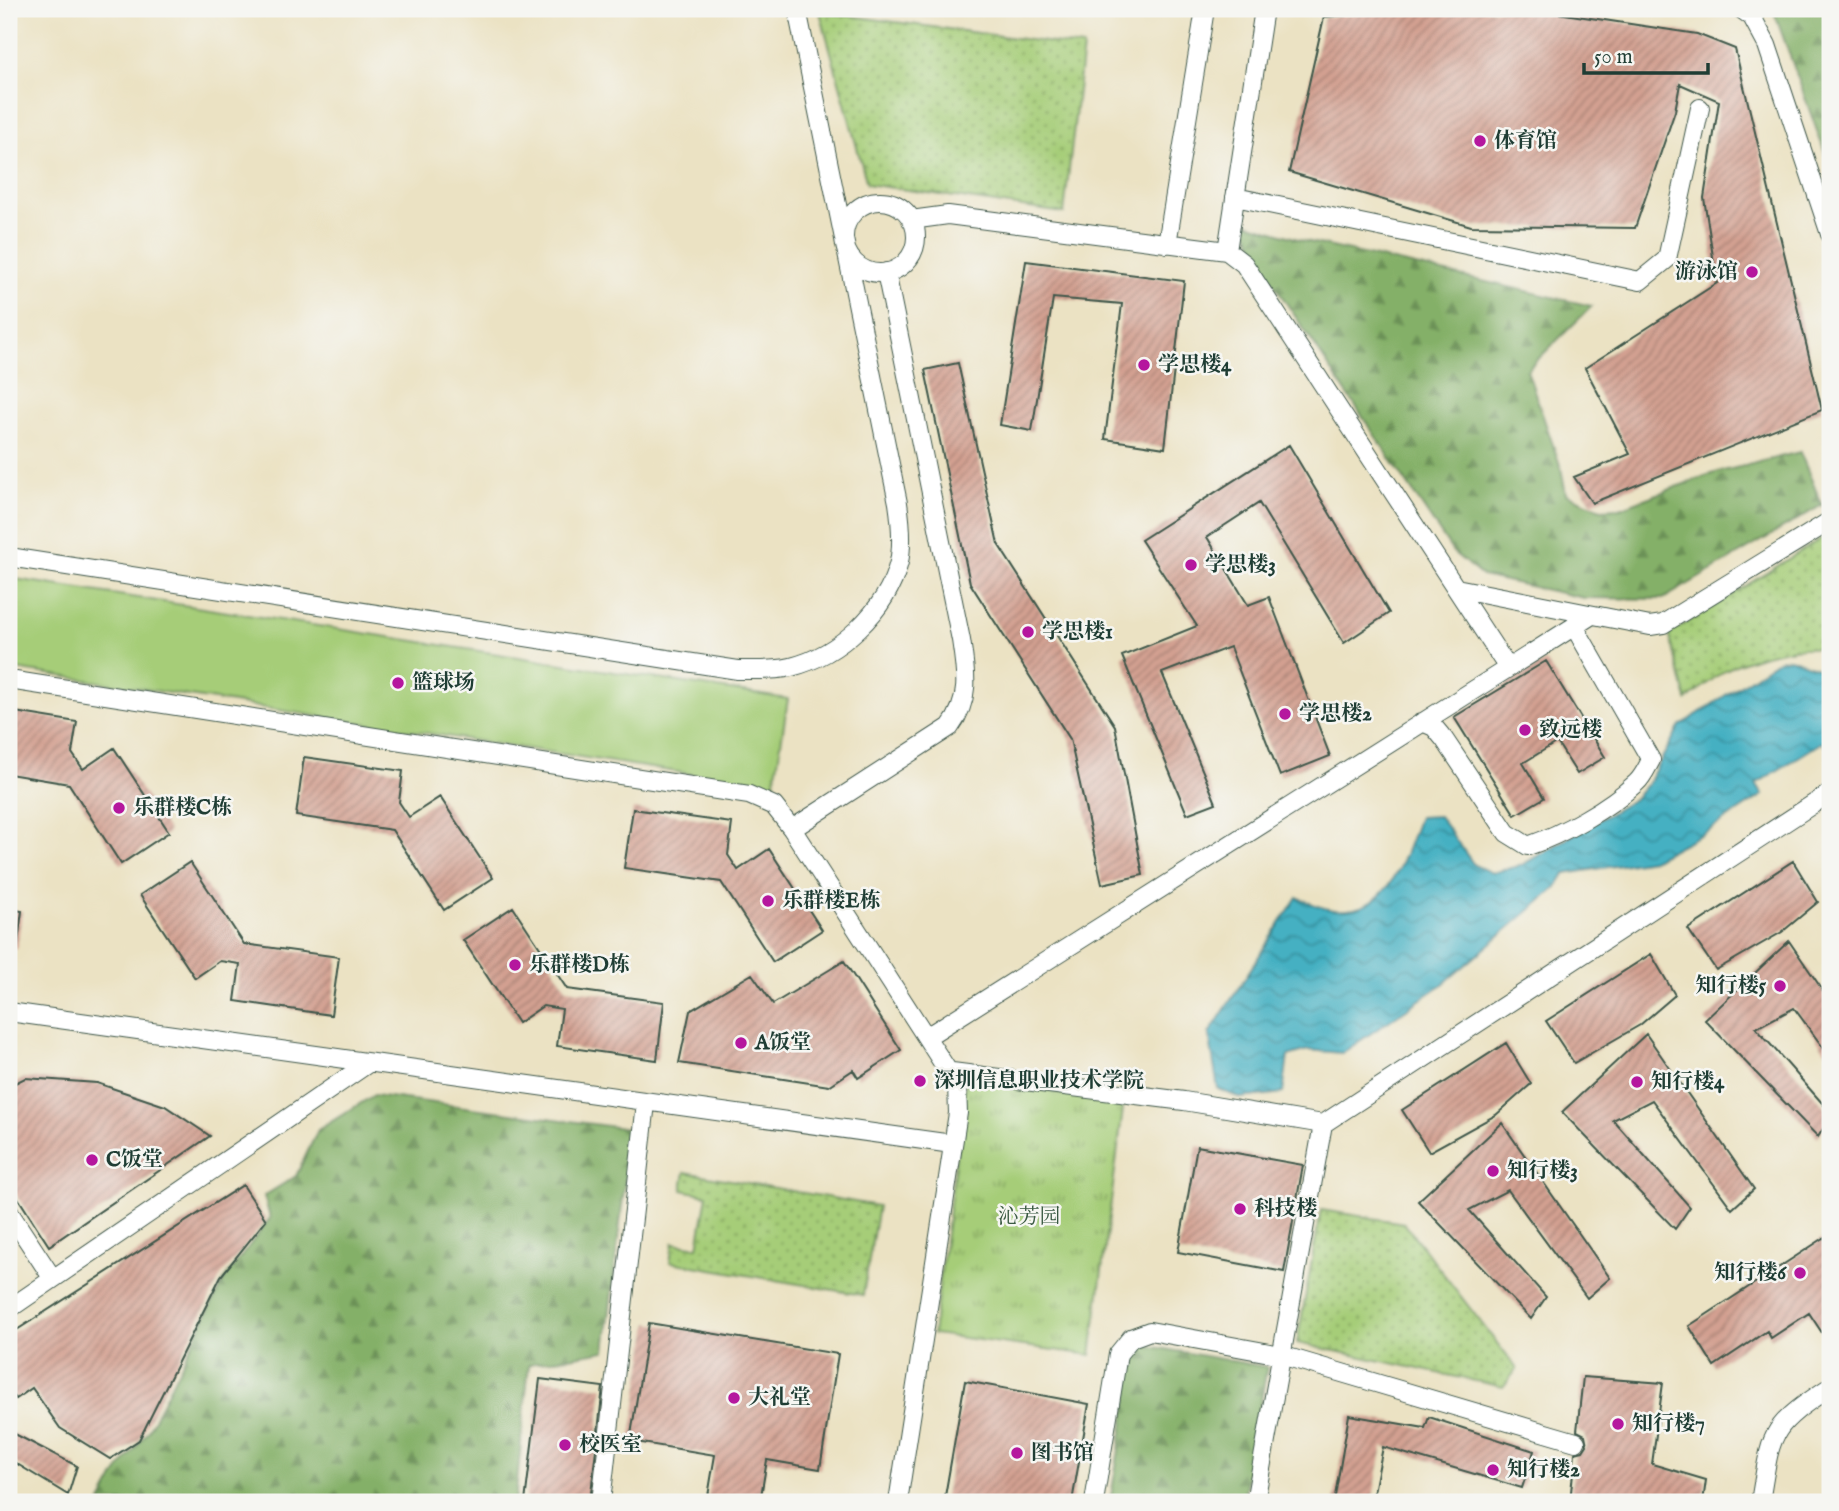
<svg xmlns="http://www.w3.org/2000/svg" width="1839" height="1511" viewBox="0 0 1839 1511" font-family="'IM FELL English','Noto Serif SC',serif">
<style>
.grass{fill:url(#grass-dots);stroke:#628556;stroke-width:2}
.forest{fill:url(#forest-firs);stroke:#52764e;stroke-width:2}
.park{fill:url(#park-tufts);stroke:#628556;stroke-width:2}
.pitch{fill:#a6cd78;stroke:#628556;stroke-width:2}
.water{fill:url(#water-waves);stroke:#32767b;stroke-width:2}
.building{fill:url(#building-hatch)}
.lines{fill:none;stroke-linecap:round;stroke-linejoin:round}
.minor-casing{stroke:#3e5649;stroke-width:20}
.minor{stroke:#fff;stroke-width:18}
.poi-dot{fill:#b5179e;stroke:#f6f6f2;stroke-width:2.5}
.labels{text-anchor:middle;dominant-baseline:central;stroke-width:5;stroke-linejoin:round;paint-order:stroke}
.poi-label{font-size:21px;font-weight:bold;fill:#1f3d34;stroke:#f6f6f2;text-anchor:start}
.park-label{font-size:21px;fill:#3a5a42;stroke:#f6f6f2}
</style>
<defs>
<pattern id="grass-dots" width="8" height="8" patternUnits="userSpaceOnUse" patternTransform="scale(1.75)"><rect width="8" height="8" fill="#a6cd78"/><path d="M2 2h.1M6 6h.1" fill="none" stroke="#87a863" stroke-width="1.8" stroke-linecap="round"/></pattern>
<pattern id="forest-firs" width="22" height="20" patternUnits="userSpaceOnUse" patternTransform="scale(1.75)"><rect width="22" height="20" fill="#84b068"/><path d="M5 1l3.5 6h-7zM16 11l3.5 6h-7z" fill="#6b9056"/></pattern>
<pattern id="park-tufts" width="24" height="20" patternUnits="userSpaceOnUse" patternTransform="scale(1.75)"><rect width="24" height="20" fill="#a6cd78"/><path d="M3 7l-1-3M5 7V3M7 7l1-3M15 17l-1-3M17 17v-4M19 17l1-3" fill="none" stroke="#87a863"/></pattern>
<pattern id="water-waves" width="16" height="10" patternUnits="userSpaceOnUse" patternTransform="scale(1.75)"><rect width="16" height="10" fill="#44b0c2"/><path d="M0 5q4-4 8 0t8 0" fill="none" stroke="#38909e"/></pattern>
<pattern id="building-hatch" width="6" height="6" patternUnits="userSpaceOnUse" patternTransform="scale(1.75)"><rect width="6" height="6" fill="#d3a091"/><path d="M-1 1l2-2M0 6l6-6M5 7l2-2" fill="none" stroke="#ab8477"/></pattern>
</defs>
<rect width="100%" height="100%" fill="#f6f6f2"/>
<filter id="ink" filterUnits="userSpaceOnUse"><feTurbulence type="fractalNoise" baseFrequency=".0143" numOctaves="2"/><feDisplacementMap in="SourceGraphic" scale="14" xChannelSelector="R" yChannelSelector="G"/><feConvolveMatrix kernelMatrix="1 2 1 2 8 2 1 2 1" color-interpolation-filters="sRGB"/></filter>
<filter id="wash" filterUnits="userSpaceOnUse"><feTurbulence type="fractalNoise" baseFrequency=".00686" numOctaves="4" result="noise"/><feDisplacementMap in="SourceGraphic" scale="28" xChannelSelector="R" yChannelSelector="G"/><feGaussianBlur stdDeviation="1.57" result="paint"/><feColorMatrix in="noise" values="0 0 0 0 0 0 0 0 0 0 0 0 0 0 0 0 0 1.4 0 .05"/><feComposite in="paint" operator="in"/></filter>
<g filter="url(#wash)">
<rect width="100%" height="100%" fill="#ebe2c3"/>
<path class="grass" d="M820,12l263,35 -19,166 -197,-29z
M1830,533v119c-20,-12 -85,6 -104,18 -14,9 -27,20 -39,30l-18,-66z
M685,1172l193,34 -15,89 -193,-33 3,-19 25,4 9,-52 -25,-5z
M1321,1210l83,13 113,146 -14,18 -206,-44z"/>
<path class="forest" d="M1773,9h57v158z
M1242,221l59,19 291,66 -65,64 34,98 5,26 35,15 19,-1 91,-34 89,-22 22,53 -159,94 -79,-1 -102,-22 -29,-24 -184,-275z
M374,1095l257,34 -26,222 -76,13 -14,138h-414l15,-28 32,-43 77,-153 45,-60 -6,-22 32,-20 22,-46z
M1137,1344l130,23 -24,135h-133z"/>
<path class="park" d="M966,1079l158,22 -33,254 -158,-21z"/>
<path class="pitch" d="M9,578l779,121 -14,88 -765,-119z"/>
<path class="water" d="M1790,658l40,15v71l-4,3 -4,-5 -66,42 7,11 -52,34 -59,31 -87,14 -9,14 -113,96 -101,69 -34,-3 -20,6 -5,37 -43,5 -22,-9 -9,-55 88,-137c11,5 25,12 37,13 56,5 69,-51 85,-93l20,-1 35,49 18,8 30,-8 112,-66 14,-16 32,-57 98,-66z"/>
<g id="blocks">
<path class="building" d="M1419,9h112l166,25 38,15 87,361 -230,93 -18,-26 56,-23 -45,-86 132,-85 -13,-85 15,-97 -39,-17 -5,27 -40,117 -164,-2 -182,-54 35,-155z
M1026,261l158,20 -19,167 -60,-9 17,-135 -69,-6 -21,133 -32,-6z
M958,363l40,181 117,182 28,149 -41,9 -32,-145 -100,-156 -45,-213z
M1289,445l100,168 -45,30 -85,-140 -52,34 41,68 21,-8 61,159 -50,20 -50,-129 -68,26 54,130 -29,11 -65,-158 75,-30 -56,-86z
M1546,661l59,96 -28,17 -20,-32 -34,21 21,35 -29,17 -61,-98z
M9,711l68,11 -5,31 11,16 31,-21 55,84 -48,32 -52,-80 -60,-10z
M304,757l99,14 -4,31 10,15 31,-20 53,81 -49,32 -52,-80 -96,-14z
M633,809l99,14 -4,32 10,15 31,-21 53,81 -49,32 -52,-80 -97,-14z
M1793,861l25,41 -36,30 -66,38 -28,-41z
M190,862l54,82 95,13 -8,58 -96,-14 5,-37 -20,-3 -25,17 -55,-83z
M513,907l54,82 97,13 -7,58 -100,-14 5,-37 -19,-3 -25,17 -55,-83z
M9,909l13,2 -5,38 -8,-1z
M1789,941l41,60v56l-36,-49 -38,20 74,84v6l-12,19 -113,-117z
M1651,954l24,41 -35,30 -66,38 -28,-42z
M844,961l57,89 -43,28 -5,-8 -24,16 -150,-23 11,-52 62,-37 21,30z
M1646,1034l108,155 -22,20 -80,-109 -39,20 77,87 -15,22 -113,-117z
M1506,1043l25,41 -35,31 -67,37 -27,-42z
M25,1078l72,5 68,23 45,30 -161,110 -40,-62v-98z
M1502,1123l108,155 -23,20 -79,-108 -39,20 77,87 -15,22 -113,-118z
M1197,1146l106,19 -19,107 -106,-20z
M243,1185l23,35 -45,56 -82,164 -29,19 -50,-31 -28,-40 -16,11 -7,-10v-54z
M1830,1234v111l-21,-32 -38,25 -4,-7 -53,35 -25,-40z
M649,1323l189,31 -18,115 -53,-9 -7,42h-53l8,-47 -85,-14z
M1583,1377l80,6 -11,81 54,16 -3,22h-133l5,-49 8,-2 4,-6 -2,-10 -8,-4z
M540,1379l63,8 -13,115h-65z
M965,1381l124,23 -17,98h-128z
M1349,1415l76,13 4,-11 105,34 -12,37 -139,-41 -11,55h-38z
M9,1431l68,35 -9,29 -59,-36z"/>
</g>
</g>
<g filter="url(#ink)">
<use href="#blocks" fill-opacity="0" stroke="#3e5649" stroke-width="2"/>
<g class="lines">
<defs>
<path id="minor" d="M1741,9l11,8 15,28 63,189
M1235,197l405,84 27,-22 33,-151
M844 237a36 36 0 1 1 72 0a36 36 0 1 1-72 0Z
M911,220l37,-5 279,36 17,13 264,404
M1167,244l38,-235
M1227,251l37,-242
M9,557l729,113c17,0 36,1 53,-3 48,-12 96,-56 108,-105 4,-19 2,-39 -1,-59l-101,-494
M1456,588l194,38 13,-2 167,-103
M9,680l740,115 25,11 18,23 165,256 1,28 -60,389
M1422,722l12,5 10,12 63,94 21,13c35,-12 81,-38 108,-63 7,-6 11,-16 15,-23l-77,-134
M792,829l158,-102c21,-28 16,-54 11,-87l-75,-368
M9,1012l943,132
M928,1036l664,-421
M952,1072l232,29 139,23 507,-331
M9,1212l44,67
M9,1309l358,-245
M601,1502l45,-399
M1094,1502l24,-148 13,-16 19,-7 131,24 295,87
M1255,1502l68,-378
M1760,1502c12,-71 8,-74 70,-115"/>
</defs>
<use href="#minor" class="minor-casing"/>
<use href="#minor" class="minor"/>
</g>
</g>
<g class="poi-dot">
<circle cx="1480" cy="141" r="7"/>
<circle cx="1752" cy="272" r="7"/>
<circle cx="1144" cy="365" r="7"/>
<circle cx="1191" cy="565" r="7"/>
<circle cx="1028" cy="632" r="7"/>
<circle cx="398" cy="683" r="7"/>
<circle cx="1285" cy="714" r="7"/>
<circle cx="1525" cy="730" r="7"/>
<circle cx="119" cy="808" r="7"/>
<circle cx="768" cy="901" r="7"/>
<circle cx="515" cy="965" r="7"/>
<circle cx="1780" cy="986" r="7"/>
<circle cx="741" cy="1043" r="7"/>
<circle cx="920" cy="1081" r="7"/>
<circle cx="1637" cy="1082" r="7"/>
<circle cx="92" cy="1160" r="7"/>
<circle cx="1493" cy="1171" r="7"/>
<circle cx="1240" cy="1209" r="7"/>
<circle cx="1800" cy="1273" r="7"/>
<circle cx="734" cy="1398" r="7"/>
<circle cx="1618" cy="1424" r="7"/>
<circle cx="565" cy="1445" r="7"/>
<circle cx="1017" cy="1453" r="7"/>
<circle cx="1493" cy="1470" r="7"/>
</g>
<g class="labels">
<g class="poi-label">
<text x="1494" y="141">体育馆</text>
<text x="1738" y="272" text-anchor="end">游泳馆</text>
<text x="1158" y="365">学思楼4</text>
<text x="1205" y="565">学思楼3</text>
<text x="1042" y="632">学思楼1</text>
<text x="412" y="683">篮球场</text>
<text x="1299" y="714">学思楼2</text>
<text x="1539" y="730">致远楼</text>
<text x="133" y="808">乐群楼C栋</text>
<text x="782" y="901">乐群楼E栋</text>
<text x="529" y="965">乐群楼D栋</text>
<text x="1766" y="986" text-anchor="end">知行楼5</text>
<text x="755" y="1043">A饭堂</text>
<text x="934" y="1081">深圳信息职业技术学院</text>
<text x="1651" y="1082">知行楼4</text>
<text x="106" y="1160">C饭堂</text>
<text x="1507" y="1171">知行楼3</text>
<text x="1254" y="1209">科技楼</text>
<text x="1786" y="1273" text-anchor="end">知行楼6</text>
<text x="748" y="1398">大礼堂</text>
<text x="1632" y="1424">知行楼7</text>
<text x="579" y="1445">校医室</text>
<text x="1031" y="1453">图书馆</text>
<text x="1507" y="1470">知行楼2</text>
</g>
<g class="park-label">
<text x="1029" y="1217">沁芳园</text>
</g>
</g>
<rect width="1839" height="1511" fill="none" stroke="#f6f6f2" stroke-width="35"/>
<path d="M1584 63v10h124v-10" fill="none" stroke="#1f3d34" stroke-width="3.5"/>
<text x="1594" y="63" font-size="21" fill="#1f3d34" stroke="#f6f6f2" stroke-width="5" paint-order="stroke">50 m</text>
</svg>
